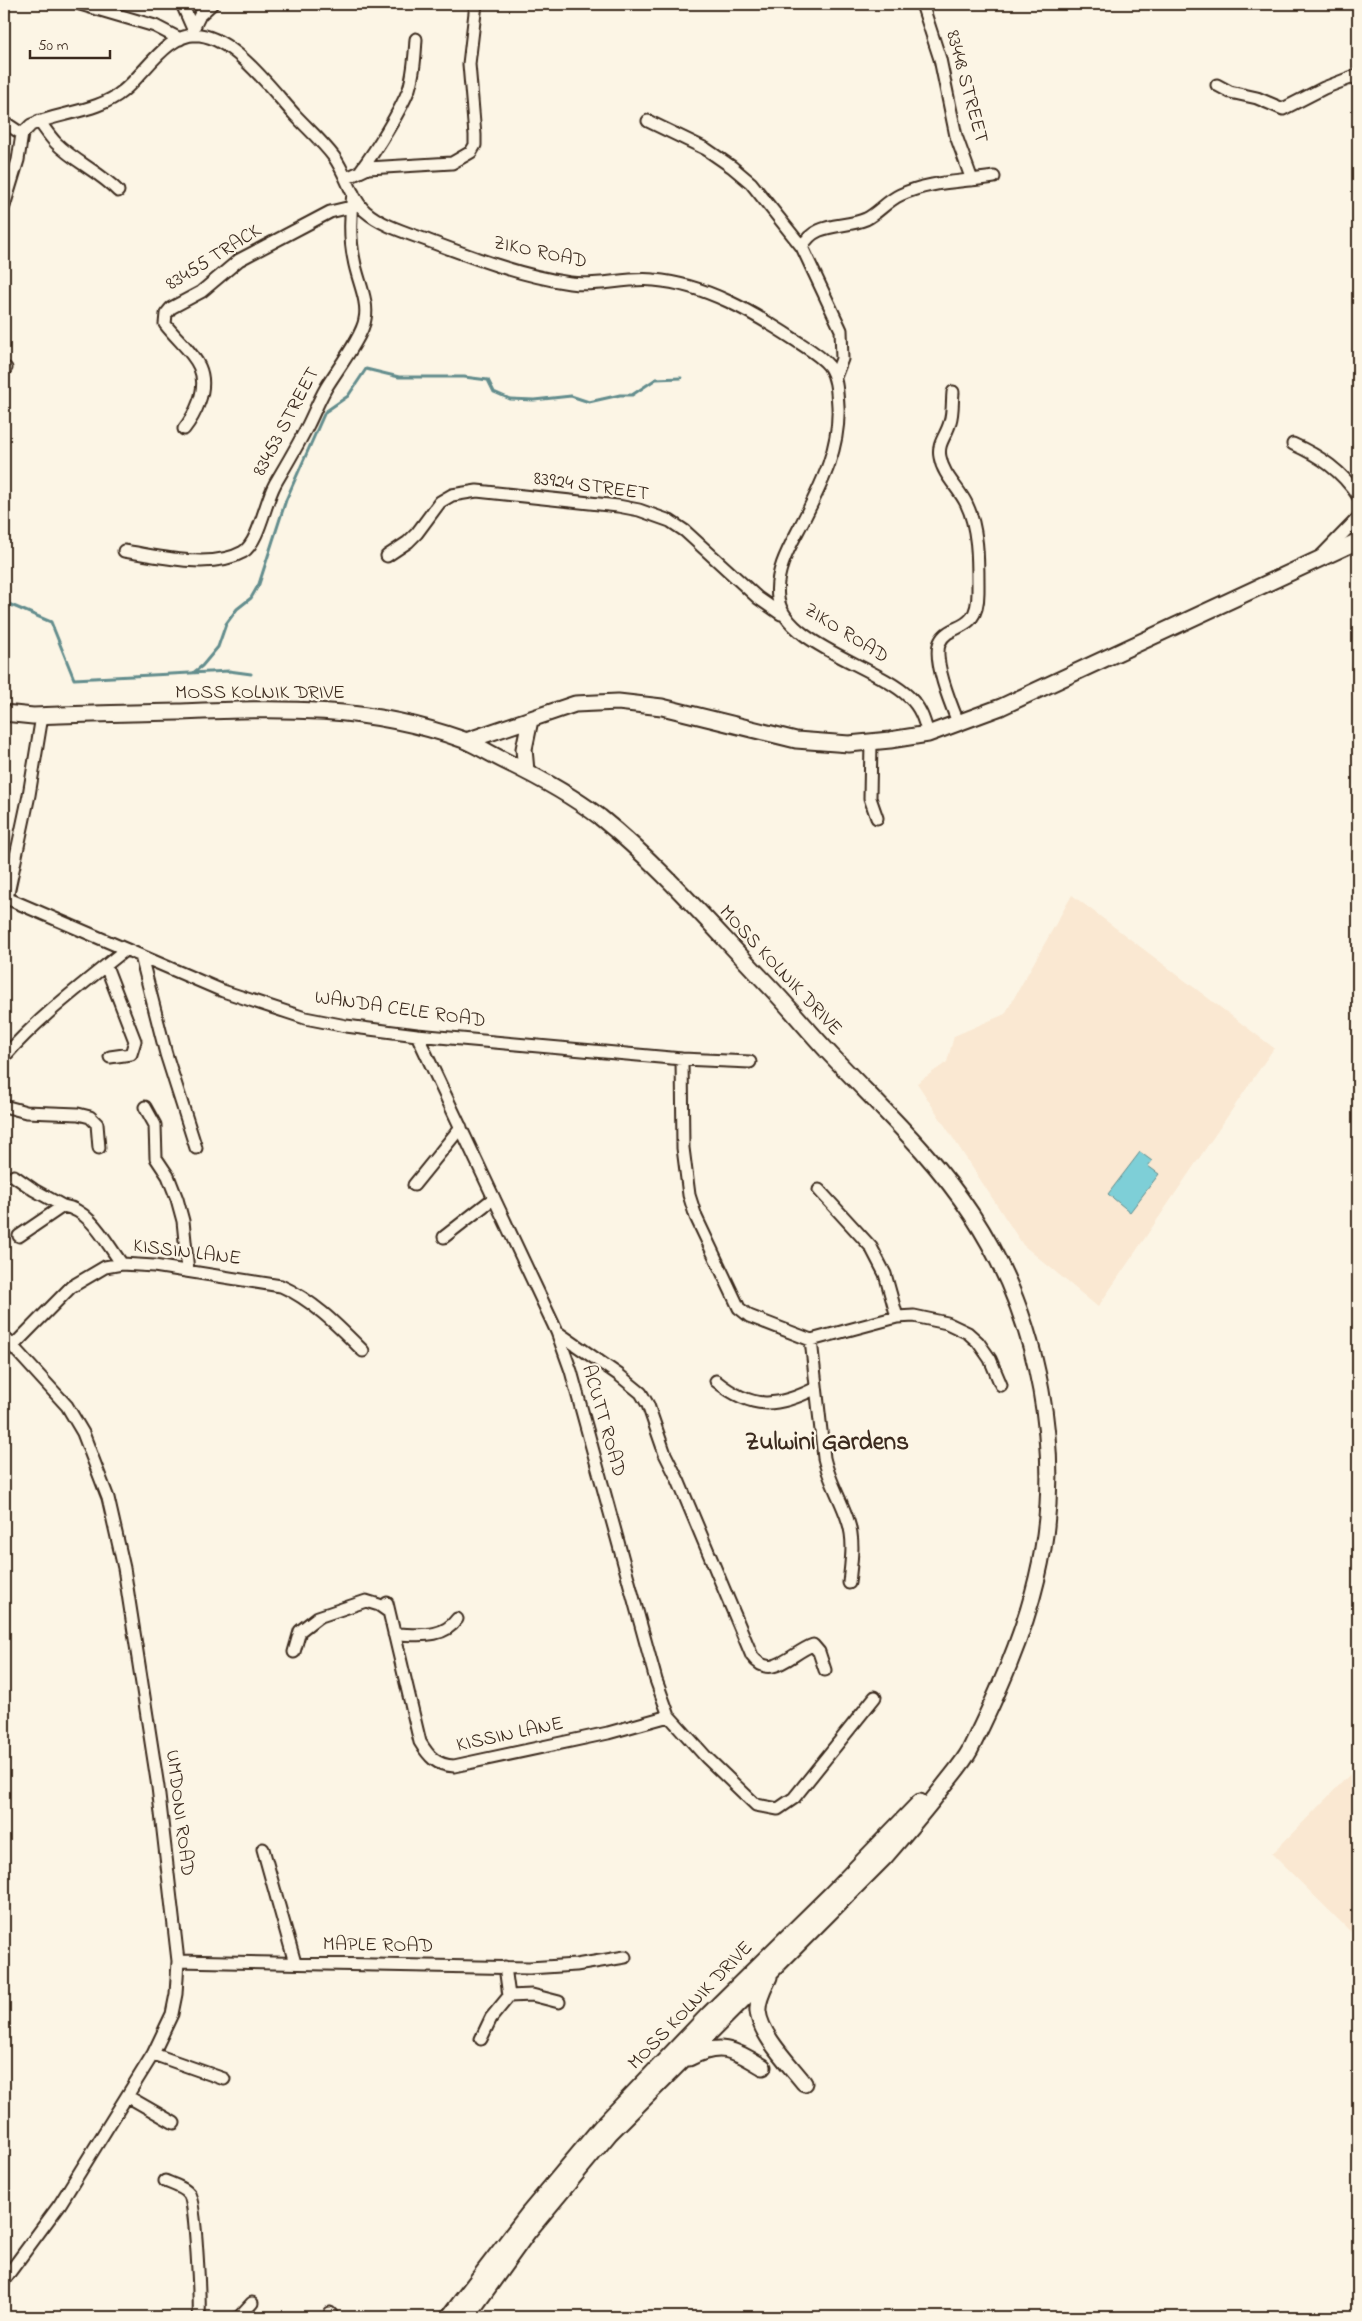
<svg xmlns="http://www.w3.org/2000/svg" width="1362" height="2321" viewBox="0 0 1362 2321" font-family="'Indie Flower',sans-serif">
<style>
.built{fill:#fae8d2}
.water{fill:#7ecfd7;stroke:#638d8d}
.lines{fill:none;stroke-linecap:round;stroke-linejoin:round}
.stream{stroke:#638d8d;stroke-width:3}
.street-casing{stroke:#3b2a1e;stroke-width:15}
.secondary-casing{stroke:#3b2a1e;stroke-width:19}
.street{stroke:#fcf5e5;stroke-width:11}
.secondary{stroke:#fcf5e5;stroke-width:15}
.labels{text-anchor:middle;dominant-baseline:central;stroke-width:4.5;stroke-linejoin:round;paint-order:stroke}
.street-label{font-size:20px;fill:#3b2a1e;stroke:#fcf5e5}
.district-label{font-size:25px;font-weight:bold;fill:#3b2a1e;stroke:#fcf5e5}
</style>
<rect width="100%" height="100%" fill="#fcf5e5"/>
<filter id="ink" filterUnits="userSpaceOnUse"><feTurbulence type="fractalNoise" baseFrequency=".02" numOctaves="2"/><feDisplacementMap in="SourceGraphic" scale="10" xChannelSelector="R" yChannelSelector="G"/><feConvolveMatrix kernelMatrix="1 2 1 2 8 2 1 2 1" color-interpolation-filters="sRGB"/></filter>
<g filter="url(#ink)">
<path class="built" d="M1072,895l202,153 -176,259 -75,-62 -106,-162 30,-21 7,-26 51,-22z
M1358,1766v173l-86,-85z"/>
<path class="water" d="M1140,1152l12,9 -4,5 11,8 -29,38 -22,-18z"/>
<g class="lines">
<path class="stream" d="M4,602l47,20 23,57 155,-8 22,3
M193,673l9,-7 16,-19 8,-23 11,-15 14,-11 8,-14 27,-84 39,-88 23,-16 18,-27 33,8h65l24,3 6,12 16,7 24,1 37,-4 18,6 31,-7h12l24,-16 25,-1"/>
<defs>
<path id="street" d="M80,4l75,22 25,13
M182,4l11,25
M922,4l18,55 16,77 16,44
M196,35l-3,-6 7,-14 12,-11
M1217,85l13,7 27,6 26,11 41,-21 34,-13
M39,121c6,8 11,16 17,22 19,19 44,29 62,48
M648,121l58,28 26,18 19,16 51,64 39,83 1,29 -7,18
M4,122l18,12
M361,170c15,-20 39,-58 48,-81 5,-16 6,-33 7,-50
M347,178l21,-10 84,-5 19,-11 4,-7v-10l-6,-71 7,-60
M4,206l14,-46 4,-26 9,-9c29,-13 67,-13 92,-34 22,-17 45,-60 77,-56 36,5 72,55 95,80 13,14 27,26 39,42 12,16 17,41 31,54 17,15 43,22 64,30 45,17 93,35 141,42 28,4 56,-6 84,-3 51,4 100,33 141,60 12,8 25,15 34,26 8,12 8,26 9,40 2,42 -16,77 -34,113 -12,24 -30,51 -26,79 6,46 99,68 131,99 11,10 15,22 19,37
M802,247c13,-26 41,-18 64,-28 12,-6 21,-18 34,-24 29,-14 63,-13 94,-18
M4,369l2,-1
M953,392c-1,10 0,21 -3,30 -3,13 -13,21 -10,35 3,18 18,30 26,46 13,26 12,61 12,89 0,43 -28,29 -38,50 -8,17 11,63 18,80
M184,429c7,-9 11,-16 15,-27 14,-38 -14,-52 -34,-78l1,-10 5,-6 30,-16 38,-32 91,-48 21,-5
M1293,444c27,12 49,27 65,52
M124,551c34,5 87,19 119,1 16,-10 22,-50 32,-68 11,-19 23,-39 33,-59 6,-12 11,-25 18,-37 10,-17 37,-52 39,-69 4,-18 -8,-40 -11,-59 -5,-23 -4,-44 -1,-67
M387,556l21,-14 9,-9 23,-31 12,-7 25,-4 141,15 21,4 31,11 15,10 73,67 23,16
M1321,556l37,-38
M871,742l-1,56 7,20
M4,897l219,94 82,27 41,8 71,9 265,24 68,3
M7,898l22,-103 13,-79
M141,956l25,98 30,94
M106,966l29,75 -4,13 -21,3
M417,1035l140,297 14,39 85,309 13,36 37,41 50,48 22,4 16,-11 81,-101
M4,1057c35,-40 79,-73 121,-107
M682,1059l1,89 6,47 7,22 43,91 10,8 62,24 86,-23 17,-1 33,7 21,10 10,9 12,17 11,26
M4,1106l22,6 52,2 12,3 7,7 2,24
M145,1107l10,18 1,33 12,18 9,23 6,22 5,50
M14,1176l20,14 29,16
M414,1185l47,-58
M819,1190l52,57 14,27 12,43
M19,1236l44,-30c28,4 43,37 59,58
M444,1237l50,-39
M557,1332l62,43 22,18 7,12 17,49 13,26 74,176c19,26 40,-4 61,-11l6,7 6,18
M4,1337l63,69 16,27 25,65 16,70 34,219 20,174 -2,33 -4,20 -19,40 -93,150 -56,76
M811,1340l13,118c5,23 17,41 24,63 7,20 3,42 1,62
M12,1347l59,-60 34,-20 17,-3 32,2 127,20c32,14 58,41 82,65
M716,1381c36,29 61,27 100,7
M387,1603l33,139c9,15 16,23 34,24l154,-33 61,-17
M394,1634c23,0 48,6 63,-15
M294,1652l6,-21 18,-14 48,-16 13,4 10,7
M263,1849l32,114
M178,1961l351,7 47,-3 49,-8
M505,1967l4,29 23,-1 27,7
M481,2039l10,-21 18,-22
M153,2054l71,25
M127,2096l47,27
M165,2181c7,3 20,7 24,13 7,9 11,107 10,123
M330,2313l3,4
M239,2317l13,-14"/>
<path id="secondary" d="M4,713l29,3c49,-2 99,-3 148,-4 99,-4 187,-7 283,28 14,6 27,14 41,21 33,16 66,34 95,56 62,50 115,113 170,170 21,22 40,46 62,69 48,51 101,99 140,159 68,104 94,242 65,363 -14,60 -40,117 -67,172 -7,13 -18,25 -27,37 -19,25 -39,48 -59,71l-274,275 -82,99 -61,85
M466,741l109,-37 43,-2 44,5 134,33 53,4 41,-4 38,-6 73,-27 357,-166
M526,771l-2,-22 6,-29
M769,1977c-5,11 -12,23 -11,34 2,24 32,54 46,72
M689,2058c32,-17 45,-8 74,9
M449,2317l79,-103 72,-86 109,-114 122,-120 89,-92"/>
</defs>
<use href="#street" class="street-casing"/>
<use href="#secondary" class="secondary-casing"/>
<use href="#street" class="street"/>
<use href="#secondary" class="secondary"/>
</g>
</g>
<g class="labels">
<g class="street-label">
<text transform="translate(966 87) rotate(75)">83448 STREET</text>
<text transform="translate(540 253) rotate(12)">ZIKO ROAD</text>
<text transform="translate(214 258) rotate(-32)">83455 TRACK</text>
<text transform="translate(287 422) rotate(-62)">83453 STREET</text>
<text transform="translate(591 487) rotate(8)">83924 STREET</text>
<text transform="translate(846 634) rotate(32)">ZIKO ROAD</text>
<text x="260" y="693">MOSS KOLNIK DRIVE</text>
<text transform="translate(780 971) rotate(47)">MOSS KOLNIK DRIVE</text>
<text transform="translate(400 1010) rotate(8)">WANDA CELE ROAD</text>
<text transform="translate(187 1253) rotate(7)">KISSIN LANE</text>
<text transform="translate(603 1421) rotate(74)">ACUTT ROAD</text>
<text transform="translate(510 1735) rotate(-12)">KISSIN LANE</text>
<text transform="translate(179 1813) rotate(83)">UMDONI ROAD</text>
<text transform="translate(378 1946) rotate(1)">MAPLE ROAD</text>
<text transform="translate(691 2006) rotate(-46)">MOSS KOLNIK DRIVE</text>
</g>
<g class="district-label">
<text x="827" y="1443">Zulwini Gardens</text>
</g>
</g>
<rect width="1362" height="2321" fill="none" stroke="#fcf5e5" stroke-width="20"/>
<rect x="10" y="10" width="1342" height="2301" fill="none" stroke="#3b2a1e" stroke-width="2" filter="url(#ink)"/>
<path d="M30 50v8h80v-8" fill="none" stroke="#3b2a1e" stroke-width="2.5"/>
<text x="38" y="50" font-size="15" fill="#3b2a1e" stroke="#fcf5e5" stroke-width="4" paint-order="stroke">50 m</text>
</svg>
